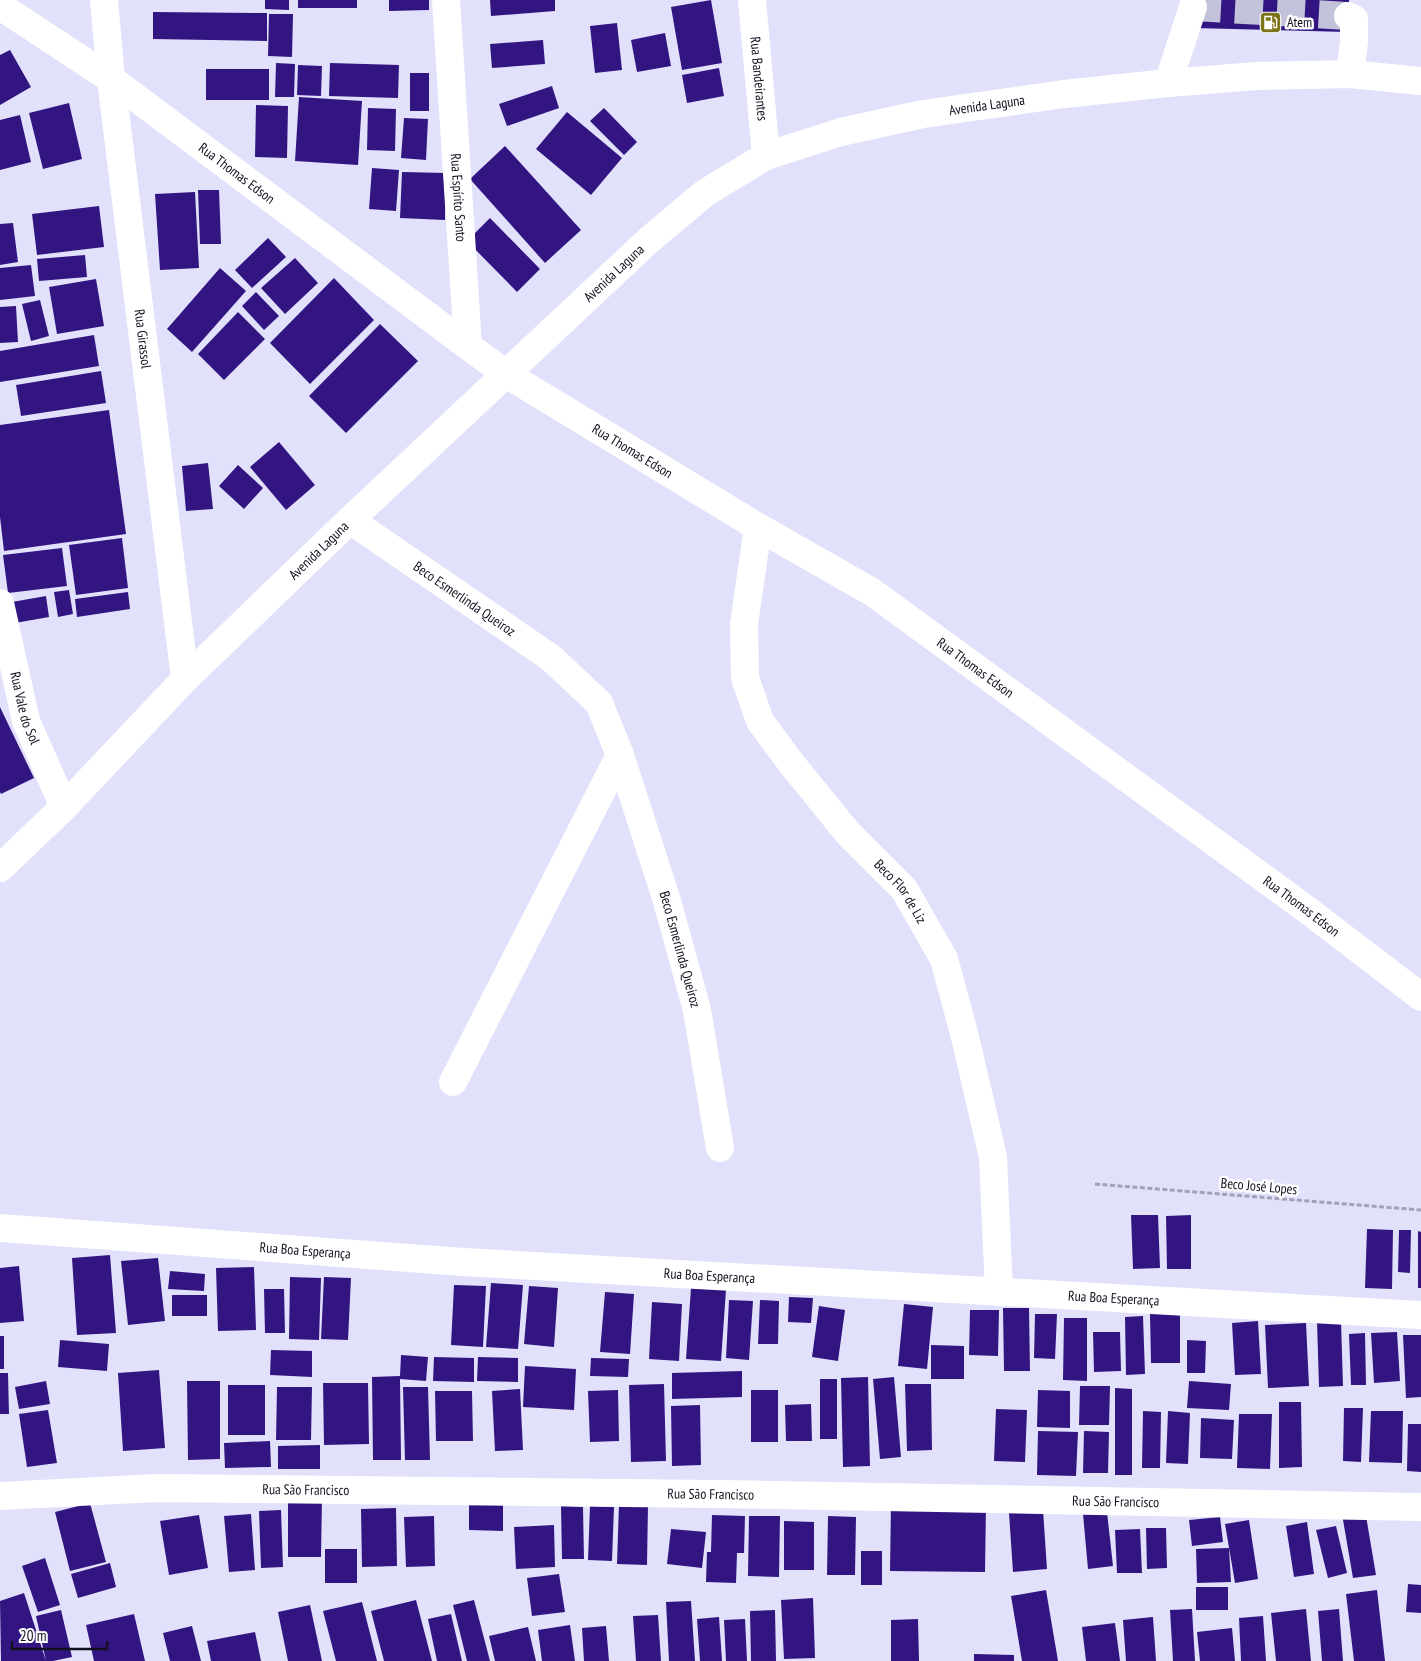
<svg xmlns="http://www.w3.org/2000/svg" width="1421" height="1661" viewBox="0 0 1421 1661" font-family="'PT Sans Narrow',sans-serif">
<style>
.building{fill:#331582}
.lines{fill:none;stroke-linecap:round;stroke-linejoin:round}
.minor-tunnel{stroke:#c2c2db;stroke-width:28;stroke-dasharray:28 14;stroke-linecap:butt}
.path{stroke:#a1a1b8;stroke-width:3;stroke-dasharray:5 2.5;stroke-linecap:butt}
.minor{stroke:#fff;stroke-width:28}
.major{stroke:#fff;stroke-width:28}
.labels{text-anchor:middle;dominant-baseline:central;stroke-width:5;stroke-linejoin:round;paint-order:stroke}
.poi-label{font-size:14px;fill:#11101f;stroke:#fff;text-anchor:start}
.street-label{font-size:14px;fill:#11101f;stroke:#fff}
</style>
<rect width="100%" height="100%" fill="#e1e1fc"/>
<path class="building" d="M265,0h24v10l-24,-1z
M298,0h59v8h-59z
M389,0h40v10l-40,1z
M490,0h65v11l-64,5z
M711,0l11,63 -40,7 -11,-63z
M1193,0h156l-1,32 -155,-4z
M153,12l114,1v28l-114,-2z
M269,14h24l-1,43 -24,-1z
M617,23l5,47 -27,3 -5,-47z
M665,33l6,33 -34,6 -6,-32z
M543,40l2,24 -53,4 -2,-24z
M10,50l21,37 -31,18v-50z
M276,63l19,1 -1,33h-19z
M330,63l69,2 -1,33 -69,-2z
M298,65l24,1 -1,30 -24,-1z
M719,68l5,28 -37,7 -5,-28z
M206,69h63v31h-63z
M410,73h19v38h-19z
M552,86l7,22 -52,18 -8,-22z
M299,97l63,4 -4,64 -63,-4z
M69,103l13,56 -39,10 -14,-56z
M256,105l32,1 -1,52 -32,-1z
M368,108l28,1 -1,42 -28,-1z
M604,108l33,34 -13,13 -34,-34z
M567,112l55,46 -31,37 -55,-46z
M20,115l11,47 -31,8v-50z
M404,118l24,1 -2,41 -25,-2z
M505,146l76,84 -36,33 -75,-84z
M372,168l27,2 -3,41 -27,-2z
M402,172l44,1 -1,47 -45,-2z
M198,190h21l2,54h-21z
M195,192l4,76 -39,2 -5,-76z
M99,206l5,41 -67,8 -5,-41z
M490,218l50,51 -23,23 -50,-51z
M13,223l5,39 -18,3v-41z
M268,238l18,19 -34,31 -17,-18z
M85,255l2,22 -48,4 -2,-22z
M295,258l23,25 -33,31 -24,-26z
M31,265l4,31 -35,4v-32z
M220,268l26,23 -54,61 -25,-23z
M334,278l40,42 -64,64 -40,-41z
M96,279l8,47 -47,8 -8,-47z
M256,292l23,24 -15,14 -22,-24z
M40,300l9,36 -18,5 -9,-37z
M16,306l2,36 -18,1v-36z
M238,312l27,27 -41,41 -26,-26z
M380,324l38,37 -72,72 -37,-37z
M94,335l5,31 -99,16v-31z
M101,371l5,32 -85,13 -5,-31z
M109,410l17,124 -122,17 -4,-34v-92z
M279,442l36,43 -29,25 -36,-43z
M208,463l5,46 -27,2 -4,-45z
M238,465l25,23 -19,21 -25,-23z
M122,538l6,50 -52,7 -7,-50z
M62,548l5,38 -59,7 -5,-38z
M69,590l4,24 -15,3 -4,-25z
M128,592l2,17 -53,8 -2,-18z
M46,596l3,21 -34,6 -3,-21z
M0,707l34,71 -33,16 -1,-2z
M1131,1215h27l2,53 -27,1z
M1191,1215v54h-24l-1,-53z
M1367,1229l26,1 -1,59 -27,-1z
M1399,1230h12l-1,43 -12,-1z
M1418,1231l3,1v56h-3z
M110,1255l6,78 -39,2 -5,-77z
M158,1258l7,63 -37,4 -7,-64z
M19,1266l5,55 -24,2v-55z
M254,1267l2,63 -38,1 -2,-63z
M170,1271l35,3 -1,17 -36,-2z
M290,1277l31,1 -2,62 -30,-1z
M324,1277l27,1 -3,62 -27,-1z
M491,1283l32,2 -5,64 -32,-2z
M454,1285l32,1 -3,61 -32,-2z
M529,1286l29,2 -4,59 -30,-3z
M691,1288l35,2 -5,71 -35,-2z
M264,1289h20l1,44h-20z
M605,1292l29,2 -4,60 -30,-2z
M172,1295h35v21h-35z
M789,1297l24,1 -2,25 -23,-1z
M729,1300l24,1 -4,59 -23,-2z
M760,1300l19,1 -1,43h-20z
M652,1302l30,2 -3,57 -30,-2z
M904,1304l29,3 -6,62 -29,-3z
M819,1306l26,4 -7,51 -26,-4z
M1003,1308h26l1,63h-26z
M970,1310h29l-1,46 -29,-1z
M1035,1314h22l-2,45 -21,-1z
M1150,1314h30v49h-29z
M1143,1316l2,58 -19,1 -1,-58z
M1064,1318h23v63l-24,-1z
M1258,1321l3,53 -26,1 -3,-52z
M1317,1321h24l2,65 -24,1z
M1306,1323l3,63 -41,2 -3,-63z
M1093,1332h27l1,39 -27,1z
M1397,1332l3,49 -26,2 -3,-50z
M1365,1333l1,52h-15l-2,-51z
M1403,1335h18v62l-15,1z
M0,1336h4v33h-4z
M60,1340l49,4 -2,27 -49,-4z
M1187,1340l19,1 -1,32h-18z
M931,1345l33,1v33h-33z
M271,1350l41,1v26l-42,-2z
M401,1355l27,2 -2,24 -26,-2 1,81h-28l-1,-83 28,-1z
M434,1357l40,1v24l-41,-1z
M478,1357l40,1v24l-41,-1z
M591,1358l38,1 -1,18 -38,-1z
M525,1366l51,3 -2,41 -51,-3z
M159,1370l6,78 -42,3 -5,-78z
M742,1371v26l-70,2v-26z
M0,1373h8l1,41h-9z
M868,1377l2,89 -27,1 -2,-89z
M894,1377l7,80 -21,2 -7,-80z
M820,1379h17v60h-17z
M46,1381l4,23 -31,5 -4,-22z
M187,1381h33v78l-32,1z
M1189,1381l42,3 -2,26 -42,-2z
M323,1383h45l1,61 -45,1z
M664,1384l2,77 -35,1 -2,-77z
M905,1384h26l1,66 -25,1z
M228,1385h37v50h-37z
M1080,1386h30l-1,39h-30z
M277,1387h35l-1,53h-35z
M403,1387h25l2,73h-25z
M1115,1388l17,1v86h-17z
M520,1389l3,61 -28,1 -3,-60z
M618,1390l1,51 -29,1 -2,-51z
M751,1390h27v52h-27z
M1038,1390l32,1v37l-33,-1z
M435,1391h37l1,50h-37z
M1279,1402h22l1,65 -23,1z
M811,1404l1,37h-26l-1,-36z
M700,1405l1,60 -29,1 -1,-60z
M1344,1408h19l-2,54 -18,-1z
M996,1409l31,1 -2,52 -31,-1z
M48,1410l9,53 -30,4 -8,-53z
M1143,1411l18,1 -1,56h-18z
M1168,1411l22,2 -2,51 -22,-1z
M1371,1411h32l-1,52 -33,-1z
M1239,1414h33l-2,55 -33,-1z
M1201,1418l33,2 -2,39 -32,-1z
M1408,1424h13v48l-14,-1z
M1038,1431l40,1 -2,44 -39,-1z
M1084,1431l25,1 -1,41h-25z
M270,1441l1,26 -46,1 -1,-25z
M320,1445v24h-42v-23z
M288,1497h34l-1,60h-33z
M469,1502h34v29l-34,-1z
M90,1503l16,59 -36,9 -15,-59z
M891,1503l95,2 -1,67 -95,-1z
M619,1504l29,1 -1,60 -30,-1z
M561,1506l22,1 1,52h-22z
M590,1506l24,1 -2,54 -24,-1z
M396,1508l1,58 -35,1 -1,-58z
M281,1510l2,57 -22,1 -2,-57z
M1043,1510l4,59 -34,3 -4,-59z
M1365,1510l11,65 -23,3 -11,-64z
M1107,1512l6,54 -25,3 -5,-55z
M251,1514l4,56 -26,2 -5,-56z
M199,1515l9,53 -39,7 -9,-54z
M712,1515l33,1 -1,37h-7l-1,30 -30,-1 1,-30h4z
M434,1516l1,50 -29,1 -2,-50z
M749,1516h31l-1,61 -31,-1z
M828,1516l28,1 -1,58h-28z
M1220,1517l3,25 -31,4 -3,-26z
M1249,1520l9,59 -23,4 -10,-59z
M784,1521l30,1v48h-30z
M1307,1522l7,52 -20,3 -8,-51z
M554,1525l1,42 -39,2 -2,-42z
M1336,1526l11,47 -19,5 -12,-48z
M1146,1528h20l1,40 -20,1z
M671,1529l35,3 -4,36 -35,-4z
M1140,1529l2,44h-25l-2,-43z
M1229,1548l2,34 -34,1 -1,-34z
M325,1549h32v34h-32z
M861,1551h21v34h-21z
M45,1558l15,47 -22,7 -16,-46z
M110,1563l6,24 -38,11 -7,-24z
M559,1574l6,38 -33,4 -5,-38z
M1408,1584l13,1v28l-15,-1z
M1196,1587h32v23h-32z
M1046,1590l12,71h-36l-11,-65z
M1377,1590l8,71h-31l-8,-67z
M24,1593l22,68h-45l-1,-60z
M813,1598l2,60 -31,1 -3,-59z
M416,1600l16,61h-48l-13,-50z
M474,1600l16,61h-23l-14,-56z
M691,1601l4,60h-26l-3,-59z
M362,1602l15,59h-41l-13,-50z
M310,1605l12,56h-34l-10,-49z
M1192,1609l3,52h-22l-3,-51z
M1306,1609l5,52h-35l-5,-48z
M1339,1609l4,52h-21l-4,-50z
M61,1610l11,47 -19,4h-7l-10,-45z
M775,1610l1,51h-25l-1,-50z
M134,1614l11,47h-51l-8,-36z
M451,1614l11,47h-25l-9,-42z
M658,1615l3,46h-25l-3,-45z
M1263,1616l3,45h-25l-2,-43z
M719,1617l3,44h-22l-3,-42z
M1153,1617l3,44h-30l-3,-41z
M745,1619l2,42h-21l-2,-41z
M918,1619l1,42h-28v-41z
M1115,1623l5,38h-34l-4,-34z
M570,1625l5,36h-33l-4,-31z
M192,1626l9,35h-31l-7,-28z
M606,1626l3,35h-25l-2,-33z
M528,1627l8,34h-41l-6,-25z
M1232,1628l3,33h-35l-3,-29z
M255,1632l6,29h-50l-4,-20z
M974,1654l40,1v6h-40z"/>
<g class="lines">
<path class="minor-tunnel" d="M1193,7l155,9"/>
<path class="path" d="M1095,1184l326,26"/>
<g class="minor">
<path id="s1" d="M104,0l7,79 74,600"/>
<path id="s2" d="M446,0l22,346 38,28 252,153 114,65 434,317 115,88"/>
<path id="s3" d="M752,0l14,156"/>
<path id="s4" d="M0,6l111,73 357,267"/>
<path d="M1348,16l6,3v23l-4,32"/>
<path d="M1168,83l25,-76"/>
<path id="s5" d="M350,520l201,138 48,45 21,52 47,146 30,109 23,138"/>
<path id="s6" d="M758,527l-14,97 1,54 15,43 31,42 56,69 57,57 40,70 20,74 29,124 6,135"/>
<path id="s7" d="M0,603l26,118 38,86"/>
<path d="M453,1082l167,-327"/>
<path id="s8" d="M0,1228l463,34 958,53"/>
<path id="s9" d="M0,1496l157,-8 560,6 704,13"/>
</g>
<path class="major" id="s10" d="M0,868l64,-61 121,-128 165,-159 299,-280 56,-47 61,-37 75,-24 82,-18 141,-20 104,-11 88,-7 94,-2 71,7"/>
</g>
<defs>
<symbol id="fuel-square" viewBox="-11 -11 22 22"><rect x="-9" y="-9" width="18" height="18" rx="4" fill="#7b7418" stroke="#fff"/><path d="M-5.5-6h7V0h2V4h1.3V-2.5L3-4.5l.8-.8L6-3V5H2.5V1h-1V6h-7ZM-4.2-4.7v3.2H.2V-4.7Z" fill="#fff"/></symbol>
</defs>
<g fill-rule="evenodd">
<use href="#fuel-square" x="1258" y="10" width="25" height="25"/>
</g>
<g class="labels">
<g class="poi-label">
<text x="1287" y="22">Atem</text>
</g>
<g class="street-label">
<text stroke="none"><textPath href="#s3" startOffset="79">Rua Bandeirantes</textPath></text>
<text stroke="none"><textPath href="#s10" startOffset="1275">Avenida Laguna</textPath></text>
<text stroke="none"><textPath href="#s4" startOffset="290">Rua Thomas Edson</textPath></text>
<text stroke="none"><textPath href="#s2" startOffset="198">Rua Espírito Santo</textPath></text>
<text stroke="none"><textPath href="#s10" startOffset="855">Avenida Laguna</textPath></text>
<text stroke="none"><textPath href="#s1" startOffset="341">Rua Girassol</textPath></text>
<text stroke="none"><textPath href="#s2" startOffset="542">Rua Thomas Edson</textPath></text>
<text stroke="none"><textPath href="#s10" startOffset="450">Avenida Laguna</textPath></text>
<text stroke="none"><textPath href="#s5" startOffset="139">Beco Esmerlinda Queiroz</textPath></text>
<text stroke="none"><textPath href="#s2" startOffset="948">Rua Thomas Edson</textPath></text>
<text stroke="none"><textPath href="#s7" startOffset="108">Rua Vale do Sol</textPath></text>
<text stroke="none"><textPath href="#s6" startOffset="419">Beco Flor de Liz</textPath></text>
<text stroke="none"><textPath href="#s2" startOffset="1352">Rua Thomas Edson</textPath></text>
<text stroke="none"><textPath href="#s5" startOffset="569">Beco Esmerlinda Queiroz</textPath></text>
<text transform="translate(1259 1186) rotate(5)">Beco José Lopes</text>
<text stroke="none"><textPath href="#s8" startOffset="306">Rua Boa Esperança</textPath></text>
<text stroke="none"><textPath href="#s8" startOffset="711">Rua Boa Esperança</textPath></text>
<text stroke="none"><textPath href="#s8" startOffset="1116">Rua Boa Esperança</textPath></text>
<text stroke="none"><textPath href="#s9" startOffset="306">Rua São Francisco</textPath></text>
<text stroke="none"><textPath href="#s9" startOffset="711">Rua São Francisco</textPath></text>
<text stroke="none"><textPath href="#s9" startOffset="1116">Rua São Francisco</textPath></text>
</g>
</g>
<path d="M12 1641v8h95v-8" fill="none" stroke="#11101f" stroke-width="2.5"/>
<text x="20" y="1641" font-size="15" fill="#11101f" stroke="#ffffff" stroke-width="4" paint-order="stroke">20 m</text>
</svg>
